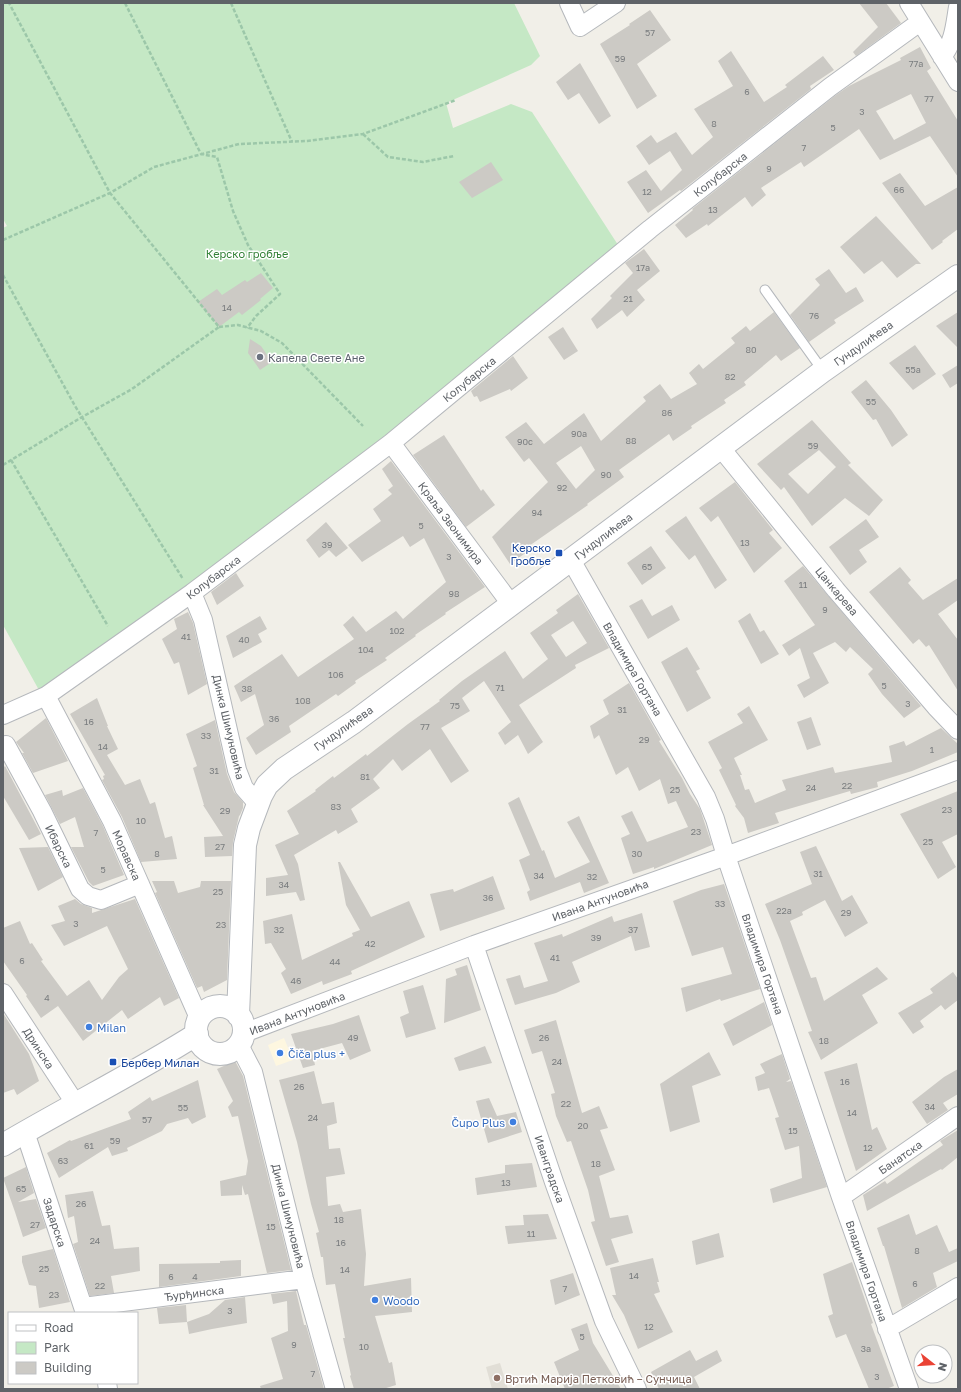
<svg xmlns="http://www.w3.org/2000/svg" width="961" height="1392" viewBox="0 0 961 1392" font-family="'Golos Text',sans-serif">
<style>
.commercial{fill:#fef7e0}
.education{fill:#e1ded6}
.green{fill:#c5e8c5}
.building{fill:#cccac5;fill-rule:evenodd}
.lines{fill:none;stroke-linecap:round;stroke-linejoin:round}
.service-casing{stroke:#b5b8bc;stroke-width:11}
.minor-casing{stroke:#b5b8bc;stroke-width:20}
.tertiary-casing{stroke:#b5b8bc;stroke-width:24}
.path{stroke:#9cc7a9;stroke-width:2.5;stroke-dasharray:4 2;stroke-linecap:butt}
.service{stroke:#fff;stroke-width:9}
.minor{stroke:#fff;stroke-width:18}
.tertiary{stroke:#fff;stroke-width:22}
.worship-dot{fill:#6b7280;stroke:#fff;stroke-width:1.5}
.transit-dot{fill:#1a4fb4;stroke:#fff;stroke-width:1.5}
.shop-dot{fill:#3f7fe0;stroke:#fff;stroke-width:1.5}
.education-dot{fill:#8d6e63;stroke:#fff;stroke-width:1.5}
.labels{text-anchor:middle;dominant-baseline:central;stroke-width:3;stroke-linejoin:round;paint-order:stroke}
.number-label{font-size:9px;fill:#7a7d7f}
.street-label{font-size:11px;fill:#5f6368;stroke:#fff}
.park-label{font-size:11px;fill:#348238;stroke:#fff}
.worship-label{font-size:11px;fill:#5b616d;stroke:#fff;text-anchor:start}
.transit-label{font-size:11px;fill:#164399;stroke:#fff;text-anchor:end}
.shop-label{font-size:11px;fill:#366cbe;stroke:#fff;text-anchor:start}
.education-label{font-size:11px;fill:#785e54;stroke:#fff;text-anchor:start}
</style>
<rect width="100%" height="100%" fill="#f1efe8"/>
<path class="commercial" d="M284,1038l9,22 -17,6 -8,-21z"/>
<path class="education" d="M500,1363l8,26h-16l-6,-22z"/>
<path class="green" d="M3,3h511l26,53 -9,9 -85,38 7,25 58,-24 21,8 88,136 -237,206 -338,247 -42,-76v-397l4,-2 -4,-7z"/>
<path class="building" d="M859,3h27l15,20 -45,33 -3,-4 25,-25z
M650,10l21,30 -34,24 20,32 -20,13 -37,-65 30,-19 -1,-1z
M920,47l11,21 -4,3 31,50v56l-28,-41 -50,24 -21,-31 -55,38 -3,-5 -40,26 5,7 -14,12 -7,-10 -37,29 -1,-2 -21,14 -11,-13 18,-15 -1,-1 144,-114 13,-9 52,-26 -1,-2zM911,94l15,29 -32,17 -18,-29z
M731,51l33,51 23,-15 -2,-2 38,-29 11,14 -24,16 1,3 -130,102 -1,-1 -32,23 -21,-31 19,-12 15,21 21,-21 -12,-19 -21,14 -13,-19 15,-11 6,8 19,-11 16,23 21,-18 -19,-28 39,-23 -15,-25z
M580,63l31,53 -12,8 -20,-31 -11,7 -12,-18z
M491,162l12,18 -31,18 -13,-16z
M900,173l25,33 33,-19v42l-16,12 1,1 -11,8 -50,-67z
M876,216l45,48h-5l-19,14 -15,-17 -18,13 -24,-27z
M644,249l16,22 -23,19 8,10 -18,17 -5,-7 -25,19 -6,-10 21,-21 -2,-2 23,-23 -8,-10z
M829,269l17,24 10,-6 8,14 -30,19 2,3 -27,19 -19,-27 30,-30 -5,-6z
M261,273l12,15 -13,11 1,1 -19,15 -3,-3 -20,15 -21,-25 19,-13 5,6 23,-15 2,2z
M774,312l26,36 -19,13 -5,-6 -32,27 2,3 -22,15 2,3 -35,23 1,2 -19,13 -4,-7 -50,36 5,7 -37,27 1,1 -59,41 2,3 -21,15 -18,-27 56,-55 -19,-24 -5,4 -19,-25 21,-15 18,22 40,-31 17,28 45,-40 -3,-4 17,-13 11,15 26,-15 -8,-11 10,-9 4,5 32,-26 -4,-5 15,-12 4,5zM581,446l14,24 -19,19 -20,-26z
M958,312v36l-22,-22z
M563,327l15,24 -14,9 -16,-23z
M250,339l11,7 11,16 -12,8 -12,-17z
M915,345l21,29 -23,16 -24,-27z
M513,356l15,22 -17,13 -1,-2 -30,13 -3,-6 -3,1 -3,-6z
M958,365v18l-8,5 -8,-13z
M866,380l25,30 17,25 -16,12 -16,-28 -3,1 -22,-28z
M812,420l39,43 -3,2 35,35 -14,16 -24,-18 -33,28 -28,-39 -3,3 -24,-26zM819,450l17,17 -28,27 -20,-20z
M444,435l37,56 2,-2 12,16 -29,22 -53,-72z
M391,461l94,126 -40,26 1,1 -31,21 1,1 -31,22 2,2 -32,21 1,2 -18,13 -2,-2 -47,32 2,6 -35,23 -10,-17 18,-13 -9,-31 -14,8 -7,-16 48,-32 16,23 56,-38 -11,-14 10,-9 13,16 30,-21 7,8 43,-37 -22,-44 -14,9 -7,-11 -41,26 -14,-17 33,-24 -8,-12 19,-15 -4,-4 5,-4 -11,-17z
M735,482l38,48 -4,3 13,15 -28,25 -36,-57 -7,6 -12,-14z
M686,516l41,64 -12,9 -20,-34 -6,5 -24,-29z
M866,519l13,18 -20,13 8,12 -17,13 -21,-28z
M326,522l22,26 -12,9 -7,-7 -10,8 -13,-18z
M651,546l15,22 -24,17 -15,-22z
M803,566l118,140 -17,12 -22,-24 -14,-20 5,-5 -23,-22 -4,5 -11,-10 -22,11 16,30 -25,15 -7,-13 13,-7 -10,-30 -11,8 -7,-11 33,-20 -31,-44z
M900,567l11,13 -3,3 15,17 35,-22v22l-20,14 20,26v51l-29,-46 -3,2 -7,-8 -6,5 -44,-52z
M236,573l8,13 -27,19 -6,-13z
M578,594l31,54 -34,17 1,3 -57,37 24,37 -15,12 -10,-19 -13,10 -7,-12 13,-11 -27,-41 -22,17 8,13 -29,17 28,43 -18,12 -21,-34 -28,22 -9,-12 -20,20 7,9 -29,21 7,13 -20,12 -2,-4 -42,25 4,9 7,36 -5,1 -4,-9 -30,4v-18l22,-3 -13,-30 24,-11 -12,-23 29,-20 -1,-1 18,-14 1,2 32,-24 1,2 41,-32 32,-23 -1,-1 23,-19 43,-30 18,28 25,-20 -18,-26 28,-20 -2,-3zM573,621l14,22 -21,14 -15,-22z
M642,599l10,17 20,-11 8,15 -32,19 -19,-33z
M188,612l5,11 14,61 -19,11 -9,-33 -5,2 -12,-25 15,-10 -3,-10z
M750,613l10,19 4,-2 15,24 -18,10 -23,-43z
M260,616l7,13 -9,5 4,8 -29,16 -7,-22z
M687,647l13,22 -4,2 15,27 -24,14 -26,-50z
M629,683l32,57 -2,1 23,37 8,16 10,15 12,36 -58,24v-2l-21,7 -12,-36 9,-4 -9,-18 11,-5 15,31 41,-15 -12,-26 -8,3 -8,-25 -21,12 -11,-24 -12,8 -17,-40 -5,4 -4,-13 19,-12 -6,-14z
M97,698l11,28h-1l11,23 -11,6 18,30 15,-6 10,25 5,-2 10,36 7,-2 5,23 -36,3 -19,-45 -20,-37 2,-1 -1,-3 2,-1 -35,-61z
M749,706l19,34 -34,18 8,17h-2l5,15 4,-1 6,14 31,-13 -4,-10 51,-13 2,6 57,-11 -3,-16 15,-5 2,5 35,-18 17,16v8l-46,19 -35,11 1,5 -27,7 -1,-3 -75,22 4,10 -31,10 -4,-15 -9,-12 1,-1 -17,-35 3,-2 -14,-26 35,-19 -6,-9z
M811,717l10,28 -14,5 -10,-28z
M46,718l22,43 -35,12 -11,-20h2l-8,-11z
M215,720l12,54 7,18 9,10v6l-3,7 -1,1 -6,26 -1,14 -27,1 -1,-20 19,-1 -20,-31h1l-11,-37 4,-2 -11,-32z
M5,766l36,68 -12,6 -26,-44v-28z
M83,788l20,38 21,49 -31,11 -4,-4 -18,-35h13l-9,-30 -15,7 -15,-29 17,-5 1,6z
M958,791v43l-16,8 14,25 -18,12 -38,-65z
M519,797l23,54 2,-1 11,28 35,-16 -23,-40 12,-6 30,67 -25,10 -4,-11 -50,19 -3,-9 3,-2 -11,-30 11,-5 -22,-52z
M816,846l26,55 10,-6 16,28 -23,14 -20,-37 -23,12 1,3 -13,6 21,57 5,-1 8,24 53,-34 11,12 -26,16 16,28 -57,37 -13,-28 4,-1 -32,-91 -15,-36 47,-20 -12,-32z
M48,847l15,30 -25,14 -19,-43z
M338,862h2l31,55 38,-16 16,36 -74,34 1,3 -29,11 -1,-4 -31,13 -10,-21 5,-4 -15,-26 -6,1 -2,-23 29,-7 10,46 51,-24 -1,-3 8,-3 -14,-25z
M493,876l12,33 -65,22 -10,-37 23,-5 1,3z
M152,881h22l4,12 22,-6 1,-6h30l-4,99 -23,12 -2,-6 -5,2 -42,-95 2,-1z
M724,884l36,105 -39,12 -1,-2 -34,13 -5,-24 51,-14 -9,-27 -31,9 -19,-55 28,-11z
M75,899l6,5 11,4v5l43,-14 44,99 -15,8 -4,-9 -32,22 -6,-9 -39,31 -25,-35 -17,12 -15,-22 1,-1 -24,-34v-33l17,-7 10,23 2,-1 11,17 -2,1 26,35 22,-16 13,20 17,-23 9,-8 -21,-43 -43,20 -13,-21 14,-4 -7,-15z
M642,913l8,34 -15,4 -4,-15 -59,26 8,20 -24,11 -41,12 -9,-26 14,-4 4,13 24,-7 -14,-38 28,-9 1,3 49,-21 2,6z
M467,965l14,45 -37,13 2,-44 11,-4 -2,-6z
M953,972l5,7v21l-13,10 -4,-5 -21,16 4,6 -11,7 -15,-21 35,-20 -3,-4z
M423,985l13,44 -30,9 -6,-21 9,-4 -6,-22z
M764,1002l8,23 -39,21 -10,-22z
M3,1013l26,41 10,27 -22,14 -3,-6 -11,4z
M359,1015l12,36 -21,9 -8,-17 -30,8 3,14 -12,3 -12,-34 42,-10z
M556,1020l26,93 17,-7 9,22 -8,2 15,40 -16,6 11,42 18,-3 5,18 -22,6 8,23 -13,4 -15,-44 4,-1 -7,-31 -17,-49 -4,1 -11,-26 -5,-22 4,-1 -13,-42 -10,3 -8,-24z
M485,1046l7,17 -33,8 -5,-13z
M709,1052l12,23 -29,11 8,36 -30,10 -10,-48z
M782,1054l8,25 -4,3 5,-1 36,106 -54,16 -3,-14 32,-11 -3,-32 -14,4 -10,-32 4,-1 -10,-29 -11,3 -3,-14 10,-4 -5,-9z
M235,1061l8,15 48,194 -24,3 -19,-79 -3,1 -3,-10v10l-21,1 -1,-15 26,-6 2,-14 -10,-45 -6,1 -4,-10 5,-6 -16,-32z
M857,1063l15,67 5,-3 10,22 -31,22 -32,-99z
M958,1069v25l-15,9 5,7 -21,14 -15,-22 32,-25z
M314,1071l8,33 12,-2 3,21 -10,3 2,23 11,-1 5,26 -19,3 2,29 12,-2 3,8 18,-3 5,45 -2,32 47,-8 1,34 -37,4 14,47 3,-1 4,23 -13,4h-29l-4,-13 1,-1 -8,-37h2l-10,-54 -9,1 -3,-28h-2l-5,-24 3,-1 -8,-28 -14,-62 -18,-62z
M198,1080l8,37 -14,7 -4,-6 -21,6 -5,7 -35,17 1,3 -16,5 -4,-9 -49,31 -12,-25 23,-13 1,1 60,-22 -3,-7 22,-15 2,4z
M489,1098l8,18 19,-4 6,20 -34,11 -12,-42z
M958,1130v27l-16,13 -1,-1 -74,42 -4,-16 22,-14 2,3 56,-39 -3,-4z
M532,1163l5,24 -60,8 -2,-17 30,-5v-8z
M26,1167l8,26 -16,9 18,-3 10,29 -23,9 -8,-25 -12,-34z
M93,1191l9,35 8,-1 4,24 25,-2 1,24 -29,5 3,17 -24,3 -17,-52 5,-2 -4,-26 -6,2 -3,-23z
M548,1214l9,25 -49,5 -3,-18 19,-1 -1,-10z
M909,1214l7,21 21,-10 12,27 9,-4v13l-25,12 4,14 -35,21 -18,-62h-1l-6,-18z
M719,1233l5,24 -28,8 -4,-24z
M53,1249l17,53 -31,6 -3,-22 -7,-1 -7,-23v-6z
M653,1258l6,24h-2l3,10 -6,2 19,38 -35,17 -14,-34 -12,-20h4l-6,-27z
M241,1260v16l-82,11v-23l61,-1v-2z
M852,1262l21,61 -2,1 23,62 -8,3h-17l-23,-55 -10,4 -8,-22 5,-2 -10,-40z
M573,1273l7,22 -25,10 -5,-25z
M296,1291l8,34h2l18,64h-63l-1,-3 23,-7 -12,-41 17,-7 -1,-30 -14,3 -2,-10z
M245,1297l2,26 -35,6 -23,5 -2,-12 22,-8 16,-14z
M186,1305l1,17 -28,2 -2,-16z
M587,1323l6,20 28,46h-56l-11,-27 25,-12 -8,-21z
M690,1350l6,11 21,-11 5,11 -28,16 6,12h-41l-8,-17z"/>
<g class="lines">
<defs>
<path id="service" d="M765,290l58,81"/>
<path id="minor" d="M569,3l11,24 36,-24
M909,3l49,79
M942,57c12,-15 13,-32 16,-50
M391,443l120,161
M720,447l116,143 100,117 22,23
M571,560l135,237 9,22 11,37 115,341 68,192
M192,593l11,27 34,150 7,18 14,16
M46,696l66,125 87,197
M3,715l43,-19 146,-103 199,-150 259,-214 180,-142 90,-65
M6,745l36,66 38,78 8,7 13,4 39,-16
M474,945l80,237 50,139 33,68
M3,993l72,110
M244,1033l230,-88 252,-89 232,-86
M239,1045l14,27 51,207 31,110
M25,1132l60,181
M841,1197l117,-81
M83,1307l221,-28
M887,1329l71,-42
M107,1383l1,6"/>
<path id="tertiary" d="M196 1030a24 24 0 1 1 48 0a24 24 0 1 1-48 0Z
M238,1015l7,-170 4,-17 12,-32 6,-11 17,-16 70,-47 469,-351 135,-95
M3,1145c64,-38 131,-71 194,-111"/>
</defs>
<use href="#service" class="service-casing"/>
<use href="#minor" class="minor-casing"/>
<use href="#tertiary" class="tertiary-casing"/>
<path class="path" d="M125,3l76,151 16,3 16,54 15,34 32,49 -24,22 -9,12
M231,3l61,139
M363,134l25,23 35,5 31,-6
M3,240l107,-47 44,-26 85,-23 68,-3 56,-7 93,-34
M3,275l72,131 108,173
M219,327l19,-2 23,6 21,12 81,83
M11,460l97,166
M3,465l79,-48 50,-28 87,-62 -109,-134 -101,-190"/>
<use href="#service" class="service"/>
<use href="#minor" class="minor"/>
<use href="#tertiary" class="tertiary"/>
</g>
<circle class="worship-dot" cx="260" cy="357" r="4"/>
<g class="transit-dot">
<rect x="555" y="549" width="8" height="8" rx="2"/>
<rect x="109" y="1058" width="8" height="8" rx="2"/>
</g>
<g class="shop-dot">
<circle cx="89" cy="1027" r="4"/>
<circle cx="280" cy="1053" r="4"/>
<circle cx="513" cy="1122" r="4"/>
<circle cx="375" cy="1300" r="4"/>
</g>
<circle class="education-dot" cx="497" cy="1378" r="4"/>
<g class="labels">
<g class="number-label">
<text x="650" y="32">57</text>
<text x="620" y="58">59</text>
<text x="916" y="63">77a</text>
<text x="747" y="91">6</text>
<text x="929" y="98">77</text>
<text x="862" y="111">3</text>
<text x="714" y="123">8</text>
<text x="833" y="127">5</text>
<text x="804" y="147">7</text>
<text x="769" y="168">9</text>
<text x="899" y="189">66</text>
<text x="647" y="191">12</text>
<text x="713" y="209">13</text>
<text x="643" y="267">17a</text>
<text x="628" y="298">21</text>
<text x="227" y="307">14</text>
<text x="814" y="315">76</text>
<text x="751" y="349">80</text>
<text x="913" y="369">55a</text>
<text x="730" y="376">82</text>
<text x="871" y="401">55</text>
<text x="667" y="412">86</text>
<text x="579" y="433">90a</text>
<text x="631" y="440">88</text>
<text x="525" y="441">90c</text>
<text x="813" y="445">59</text>
<text x="606" y="474">90</text>
<text x="562" y="487">92</text>
<text x="537" y="512">94</text>
<text x="421" y="525">5</text>
<text x="745" y="542">13</text>
<text x="327" y="544">39</text>
<text x="449" y="556">3</text>
<text x="647" y="566">65</text>
<text x="803" y="584">11</text>
<text x="454" y="593">98</text>
<text x="825" y="609">9</text>
<text x="397" y="630">102</text>
<text x="186" y="636">41</text>
<text x="244" y="639">40</text>
<text x="366" y="649">104</text>
<text x="336" y="674">106</text>
<text x="884" y="685">5</text>
<text x="500" y="687">71</text>
<text x="247" y="688">38</text>
<text x="303" y="700">108</text>
<text x="908" y="703">3</text>
<text x="455" y="705">75</text>
<text x="622" y="709">31</text>
<text x="274" y="718">36</text>
<text x="89" y="721">16</text>
<text x="425" y="726">77</text>
<text x="206" y="735">33</text>
<text x="644" y="739">29</text>
<text x="103" y="746">14</text>
<text x="932" y="749">1</text>
<text x="214" y="770">31</text>
<text x="365" y="776">81</text>
<text x="847" y="785">22</text>
<text x="811" y="787">24</text>
<text x="675" y="789">25</text>
<text x="336" y="806">83</text>
<text x="947" y="809">23</text>
<text x="225" y="810">29</text>
<text x="141" y="820">10</text>
<text x="696" y="831">23</text>
<text x="96" y="832">7</text>
<text x="928" y="841">25</text>
<text x="220" y="846">27</text>
<text x="157" y="853">8</text>
<text x="637" y="853">30</text>
<text x="103" y="869">5</text>
<text x="818" y="873">31</text>
<text x="539" y="875">34</text>
<text x="592" y="876">32</text>
<text x="284" y="884">34</text>
<text x="218" y="891">25</text>
<text x="488" y="897">36</text>
<text x="720" y="903">33</text>
<text x="784" y="910">22a</text>
<text x="846" y="912">29</text>
<text x="76" y="923">3</text>
<text x="221" y="924">23</text>
<text x="279" y="929">32</text>
<text x="633" y="929">37</text>
<text x="596" y="937">39</text>
<text x="370" y="943">42</text>
<text x="555" y="957">41</text>
<text x="22" y="960">6</text>
<text x="335" y="961">44</text>
<text x="296" y="980">46</text>
<text x="47" y="997">4</text>
<text x="353" y="1037">49</text>
<text x="544" y="1037">26</text>
<text x="824" y="1040">18</text>
<text x="557" y="1061">24</text>
<text x="845" y="1081">16</text>
<text x="299" y="1086">26</text>
<text x="566" y="1103">22</text>
<text x="930" y="1106">34</text>
<text x="183" y="1107">55</text>
<text x="852" y="1112">14</text>
<text x="313" y="1117">24</text>
<text x="147" y="1119">57</text>
<text x="583" y="1125">20</text>
<text x="793" y="1130">15</text>
<text x="115" y="1140">59</text>
<text x="89" y="1145">61</text>
<text x="868" y="1147">12</text>
<text x="63" y="1160">63</text>
<text x="596" y="1163">18</text>
<text x="506" y="1182">13</text>
<text x="21" y="1188">65</text>
<text x="81" y="1203">26</text>
<text x="339" y="1219">18</text>
<text x="35" y="1224">27</text>
<text x="271" y="1226">15</text>
<text x="531" y="1233">11</text>
<text x="95" y="1240">24</text>
<text x="341" y="1242">16</text>
<text x="917" y="1250">8</text>
<text x="44" y="1268">25</text>
<text x="345" y="1269">14</text>
<text x="634" y="1275">14</text>
<text x="171" y="1276">6</text>
<text x="195" y="1276">4</text>
<text x="915" y="1283">6</text>
<text x="100" y="1285">22</text>
<text x="565" y="1288">7</text>
<text x="54" y="1294">23</text>
<text x="230" y="1310">3</text>
<text x="649" y="1326">12</text>
<text x="582" y="1336">5</text>
<text x="294" y="1344">9</text>
<text x="364" y="1346">10</text>
<text x="866" y="1348">3a</text>
<text x="313" y="1373">7</text>
<text x="877" y="1376">3</text>
</g>
<g class="street-label">
<text transform="translate(720 174) rotate(-38)">Колубарска</text>
<text transform="translate(863 343) rotate(-35)">Гундулићева</text>
<text transform="translate(469 379) rotate(-39)">Колубарска</text>
<text transform="translate(451 523) rotate(53)">Краља Звонимира</text>
<text transform="translate(603 536) rotate(-37)">Гундулићева</text>
<text transform="translate(213 577) rotate(-37)">Колубарска</text>
<text transform="translate(837 591) rotate(50)">Цанкарева</text>
<text transform="translate(633 669) rotate(60)">Владимира Гортана</text>
<text transform="translate(229 727) rotate(77)">Динка Шимуновића</text>
<text transform="translate(343 728) rotate(-35)">Гундулићева</text>
<text transform="translate(59 846) rotate(64)">Ибарска</text>
<text transform="translate(127 855) rotate(66)">Моравска</text>
<text transform="translate(600 900) rotate(-20)">Ивана Антуновића</text>
<text transform="translate(763 964) rotate(71)">Владимира Гортана</text>
<text transform="translate(297 1013) rotate(-21)">Ивана Антуновића</text>
<text transform="translate(39 1048) rotate(57)">Дринска</text>
<text transform="translate(900 1157) rotate(-35)">Банатска</text>
<text transform="translate(550 1169) rotate(71)">Иванградска</text>
<text transform="translate(289 1216) rotate(76)">Динка Шимуновића</text>
<text transform="translate(55 1222) rotate(72)">Задарска</text>
<text transform="translate(867 1271) rotate(71)">Владимира Гортана</text>
<text transform="translate(194 1293) rotate(-7)">Ђурђинска</text>
</g>
<g class="park-label">
<text x="247" y="253">Керско гробље</text>
</g>
<g class="worship-label">
<text x="268" y="357">Капела Свете Ане</text>
</g>
<g class="transit-label">
<text x="551" y="547">Керско<tspan x="551" dy="13">Гробље</tspan></text>
<text x="121" y="1062" text-anchor="start">Бербер Милан</text>
</g>
<g class="shop-label">
<text x="97" y="1027">Milan</text>
<text x="288" y="1053">Čiča plus +</text>
<text x="505" y="1122" text-anchor="end">Čupo Plus</text>
<text x="383" y="1300">Woodo</text>
</g>
<g class="education-label">
<text x="505" y="1378">Вртић Марија Петковић – Сунчица</text>
</g>
</g>
<rect width="961" height="1392" fill="none" stroke="#5f6368" stroke-width="8"/>
<rect x="8" y="1312" width="130" height="72" fill="#ffffff" stroke="#bfc1c3"/>
<rect x="16" y="1325" width="20" height="6" fill="#ffffff" stroke="#bfc1c3"/>
<text x="44" y="1332" font-size="12" fill="#5f6368">Road</text>
<rect x="16" y="1342" width="20" height="12" fill="#c5e8c5" stroke="#bfc1c3"/>
<text x="44" y="1352" font-size="12" fill="#5f6368">Park</text>
<rect x="16" y="1362" width="20" height="12" fill="#cccac5" stroke="#bfc1c3"/>
<text x="44" y="1372" font-size="12" fill="#5f6368">Building</text>
<g transform="translate(933 1364) rotate(107)"><circle r="19" fill="#ffffff" stroke="#bfc1c3"/>
<path d="M0-3L7 15L0 10L-7 15Z" fill="#ea4335"/>
<text y="-6" font-size="11" font-weight="bold" text-anchor="middle" fill="#5f6368">N</text>
</g>
</svg>
